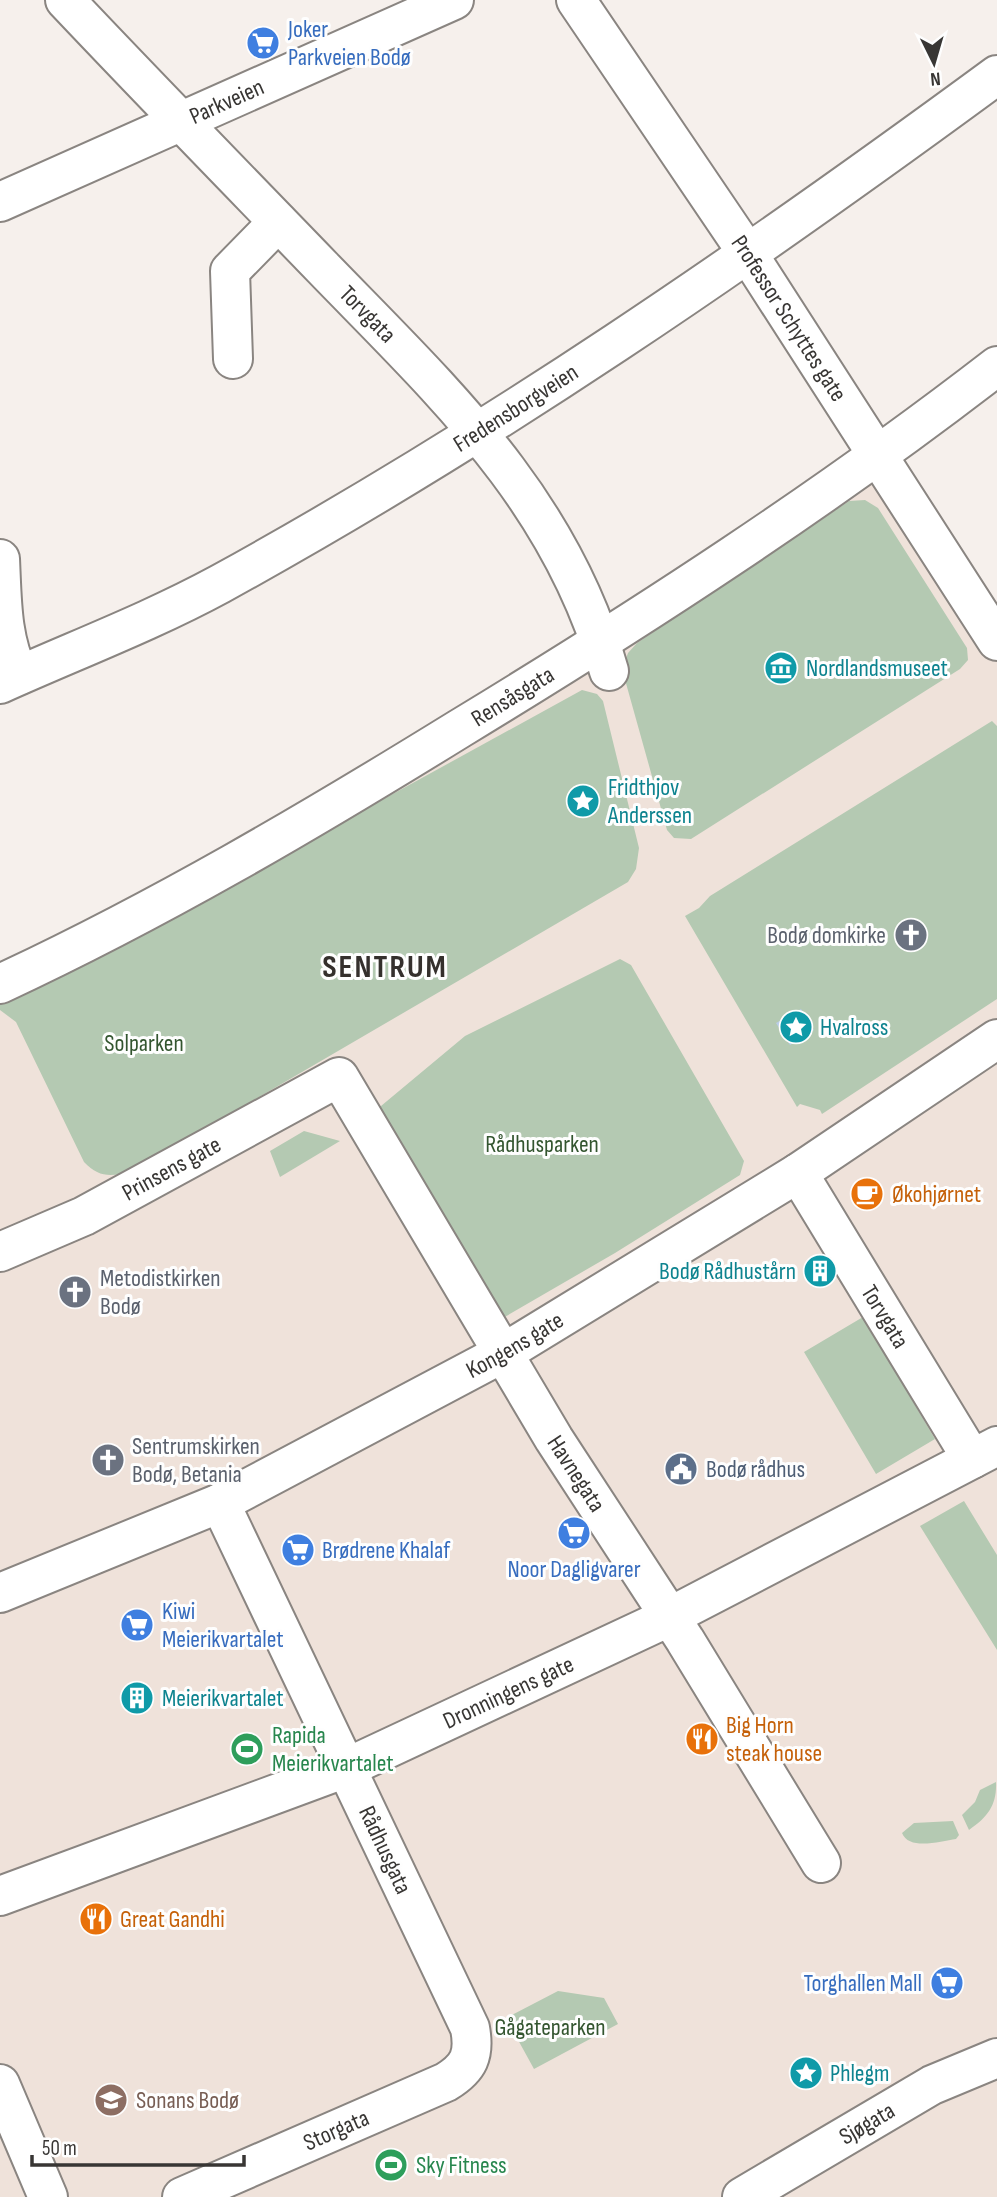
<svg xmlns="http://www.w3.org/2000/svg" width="997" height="2197" viewBox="0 0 997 2197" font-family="'Sofia Sans Condensed',sans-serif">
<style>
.built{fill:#efe2da}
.green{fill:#b4c9b2}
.water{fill:#bacde8}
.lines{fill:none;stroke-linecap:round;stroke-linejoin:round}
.minor-casing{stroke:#8a8581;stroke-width:42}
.minor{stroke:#fff;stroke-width:38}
.labels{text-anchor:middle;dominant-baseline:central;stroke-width:6;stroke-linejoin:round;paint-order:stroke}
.shop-label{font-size:24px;fill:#366cbe;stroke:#fefefe;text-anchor:start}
.street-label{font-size:24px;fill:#383634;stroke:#fefefe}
.culture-label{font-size:24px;fill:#0d838f;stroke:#fefefe;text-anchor:start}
.worship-label{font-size:24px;fill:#5b616d;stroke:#fefefe;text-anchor:start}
.park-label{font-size:24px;fill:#33552f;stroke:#fefefe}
.food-label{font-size:24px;fill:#c56008;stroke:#fefefe;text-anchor:start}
.service-label{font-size:24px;fill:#4e5e75;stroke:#fefefe;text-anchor:start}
.leisure-label{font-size:24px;fill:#27864d;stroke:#fefefe;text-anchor:start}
.education-label{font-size:24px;fill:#785e54;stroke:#fefefe;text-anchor:start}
.district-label{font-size:32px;font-weight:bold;letter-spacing:2px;fill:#35302d;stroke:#fefefe}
</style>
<rect width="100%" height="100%" fill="#f6f0ec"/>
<path class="built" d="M878,458l119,183v1556h-997v-1208z"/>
<path class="green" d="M865,500l13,8 89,140 1,12 -8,9 -269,170 -17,-1 -7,-8 -45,-161 6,-16 9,-10 212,-142z
M582,690l15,4 6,7 36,147 -3,21 -8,13 -496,289c-20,6 -33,7 -48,-9l-68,-140 -16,-12v-10l238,-121z
M992,721l5,5v273l-175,115 -2,-4 -20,-6 -3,3 -112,-191 14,-8 11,-12z
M620,959l11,6 113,196 -4,14 -125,78 -119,69 -127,-206 96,-80z
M304,1131l36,10 -60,36 -10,-26z
M863,1317l72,122 -59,35 -72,-122z
M964,1501l33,54v95l-77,-124z
M996,1782c1,23 -8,35 -27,48l-7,-15 13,-13 5,-12z
M953,1821l6,14 -3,4c-15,2 -47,12 -54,-6l12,-10z
M558,1991l46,7 14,26 -84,45 -28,-51z"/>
<path class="water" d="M801,1009l13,21 -24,15 -14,-22z"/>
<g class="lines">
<defs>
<g id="minor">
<path id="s1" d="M65,0c85,90 171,178 257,267 120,124 238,231 287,404"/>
<path id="s2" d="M576,0l172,254 249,387"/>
<path id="s3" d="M0,202l454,-202"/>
<path d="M233,359l-3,-88 48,-49"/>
<path d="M0,559c2,41 1,79 19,116"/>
<path id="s4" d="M0,684c73,-33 150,-62 220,-100 271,-149 528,-326 777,-509"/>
<path id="s5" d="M0,984c159,-74 310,-163 459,-255 186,-113 366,-230 538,-363"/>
<path id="s6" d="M798,1173l174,286"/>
<path id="s7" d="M0,1252l84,-36 255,-139 215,362 131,201 136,223"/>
<path id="s8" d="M0,1593l220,-90 285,-151 293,-179 199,-134"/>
<path id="s9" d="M0,1896l346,-128 323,-151 328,-171"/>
<path d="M0,2084l48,113"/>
<path id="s10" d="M182,2197l264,-115c23,-14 29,-27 24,-54l-250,-525"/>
<path id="s11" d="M742,2197l190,-112 65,-27"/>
</g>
</defs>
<use href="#minor" class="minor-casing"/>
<use href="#minor" class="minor"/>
</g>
<defs>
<symbol id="supermarket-disc" viewBox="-11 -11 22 22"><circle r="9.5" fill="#3f7fe0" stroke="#fefefe"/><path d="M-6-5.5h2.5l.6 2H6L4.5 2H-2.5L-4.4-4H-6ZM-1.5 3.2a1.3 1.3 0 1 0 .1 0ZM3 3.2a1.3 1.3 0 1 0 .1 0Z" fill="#fff"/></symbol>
<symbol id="museum-disc" viewBox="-11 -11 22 22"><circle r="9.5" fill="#0f9aa8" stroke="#fefefe"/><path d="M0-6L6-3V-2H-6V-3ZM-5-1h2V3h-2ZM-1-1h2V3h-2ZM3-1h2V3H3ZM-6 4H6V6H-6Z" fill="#fff"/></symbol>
<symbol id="sight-disc" viewBox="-11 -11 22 22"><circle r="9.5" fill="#0f9aa8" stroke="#fefefe"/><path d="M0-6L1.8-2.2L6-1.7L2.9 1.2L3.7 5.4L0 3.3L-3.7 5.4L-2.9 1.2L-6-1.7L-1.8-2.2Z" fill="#fff"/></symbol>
<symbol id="church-disc" viewBox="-11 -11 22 22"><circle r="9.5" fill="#6b7280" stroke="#fefefe"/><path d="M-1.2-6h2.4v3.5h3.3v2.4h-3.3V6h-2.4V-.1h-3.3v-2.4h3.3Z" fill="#fff"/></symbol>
<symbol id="cafe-disc" viewBox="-11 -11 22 22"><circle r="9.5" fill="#e8710a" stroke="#fefefe"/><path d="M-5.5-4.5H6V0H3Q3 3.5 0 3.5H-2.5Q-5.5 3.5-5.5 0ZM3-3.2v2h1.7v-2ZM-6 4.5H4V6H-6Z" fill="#fff"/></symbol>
<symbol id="building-disc" viewBox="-11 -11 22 22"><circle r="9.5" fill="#0f9aa8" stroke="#fefefe"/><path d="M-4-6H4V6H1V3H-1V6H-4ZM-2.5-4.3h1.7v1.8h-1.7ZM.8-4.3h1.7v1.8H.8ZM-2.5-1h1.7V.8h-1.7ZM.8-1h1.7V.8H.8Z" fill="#fff"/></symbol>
<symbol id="civic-disc" viewBox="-11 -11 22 22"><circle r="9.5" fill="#5c6f8a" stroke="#fefefe"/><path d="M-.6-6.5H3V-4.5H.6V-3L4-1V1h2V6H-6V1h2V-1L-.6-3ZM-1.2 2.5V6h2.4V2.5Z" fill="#fff"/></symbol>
<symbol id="restaurant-disc" viewBox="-11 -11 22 22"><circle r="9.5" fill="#e8710a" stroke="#fefefe"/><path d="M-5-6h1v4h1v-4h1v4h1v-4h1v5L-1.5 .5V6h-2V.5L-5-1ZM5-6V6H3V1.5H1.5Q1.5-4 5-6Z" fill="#fff"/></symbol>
<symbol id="stadium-disc" viewBox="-11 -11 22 22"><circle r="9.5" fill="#2e9e5b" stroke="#fefefe"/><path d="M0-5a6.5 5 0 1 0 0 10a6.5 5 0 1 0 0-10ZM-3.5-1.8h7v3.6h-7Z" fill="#fff"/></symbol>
<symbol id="school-disc" viewBox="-11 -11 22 22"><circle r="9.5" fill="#8d6e63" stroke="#fefefe"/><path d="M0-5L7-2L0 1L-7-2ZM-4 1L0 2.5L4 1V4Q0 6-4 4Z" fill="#fff"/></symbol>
</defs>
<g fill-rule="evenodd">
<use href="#supermarket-disc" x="244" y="24" width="38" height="38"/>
<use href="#museum-disc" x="762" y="649" width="38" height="38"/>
<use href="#sight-disc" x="564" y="782" width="38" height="38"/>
<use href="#church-disc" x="892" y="916" width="38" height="38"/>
<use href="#sight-disc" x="777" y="1008" width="38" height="38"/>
<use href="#cafe-disc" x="848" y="1175" width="38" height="38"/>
<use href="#building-disc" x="801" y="1252" width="38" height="38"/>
<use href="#church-disc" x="56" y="1273" width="38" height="38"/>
<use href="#church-disc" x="89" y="1441" width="38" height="38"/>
<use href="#civic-disc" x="662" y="1450" width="38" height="38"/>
<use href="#supermarket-disc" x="555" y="1514" width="38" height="38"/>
<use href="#supermarket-disc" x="279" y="1531" width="38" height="38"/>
<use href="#supermarket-disc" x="118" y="1606" width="38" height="38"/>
<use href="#building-disc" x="118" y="1679" width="38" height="38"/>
<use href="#restaurant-disc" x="683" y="1720" width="38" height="38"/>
<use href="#stadium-disc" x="228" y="1730" width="38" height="38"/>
<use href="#restaurant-disc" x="77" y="1900" width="38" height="38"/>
<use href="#supermarket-disc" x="928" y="1964" width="38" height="38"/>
<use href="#sight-disc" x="787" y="2054" width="38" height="38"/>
<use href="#school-disc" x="92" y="2081" width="38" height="38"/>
<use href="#stadium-disc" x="372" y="2146" width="38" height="38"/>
</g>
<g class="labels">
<g class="shop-label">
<text x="288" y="29">Joker<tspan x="288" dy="28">Parkveien Bodø</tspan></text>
<text x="322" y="1550">Brødrene Khalaf</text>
<text x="574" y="1569" text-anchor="middle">Noor Dagligvarer</text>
<text x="162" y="1611">Kiwi<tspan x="162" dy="28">Meierikvartalet</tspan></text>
<text x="922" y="1983" text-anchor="end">Torghallen Mall</text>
</g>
<g class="street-label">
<text stroke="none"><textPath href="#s3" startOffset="248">Parkveien</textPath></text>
<text stroke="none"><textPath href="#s1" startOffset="436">Torvgata</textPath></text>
<text stroke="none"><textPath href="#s2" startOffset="383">Professor Schyttes gate</textPath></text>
<text stroke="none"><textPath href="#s4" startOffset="586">Fredensborgveien</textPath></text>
<text stroke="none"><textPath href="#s5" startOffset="588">Rensåsgata</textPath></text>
<text stroke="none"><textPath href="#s7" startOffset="191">Prinsens gate</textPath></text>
<text stroke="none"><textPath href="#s6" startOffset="168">Torvgata</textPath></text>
<text stroke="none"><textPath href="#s8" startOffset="572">Kongens gate</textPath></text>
<text stroke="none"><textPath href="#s7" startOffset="844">Havnegata</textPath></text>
<text stroke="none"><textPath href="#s9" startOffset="548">Dronningens gate</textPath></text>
<text transform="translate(385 1850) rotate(65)">Rådhusgata</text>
<text stroke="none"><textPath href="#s11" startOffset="145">Sjøgata</textPath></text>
<text stroke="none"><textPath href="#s10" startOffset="168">Storgata</textPath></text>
</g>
<g class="culture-label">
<text x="806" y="668">Nordlandsmuseet</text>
<text x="608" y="787">Fridthjov<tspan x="608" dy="28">Anderssen</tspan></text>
<text x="820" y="1027">Hvalross</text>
<text x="796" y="1271" text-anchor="end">Bodø Rådhustårn</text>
<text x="162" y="1698">Meierikvartalet</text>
<text x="830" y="2073">Phlegm</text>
</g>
<g class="worship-label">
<text x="886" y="935" text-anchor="end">Bodø domkirke</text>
<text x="100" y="1278">Metodistkirken<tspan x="100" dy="28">Bodø</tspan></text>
<text x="132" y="1446">Sentrumskirken<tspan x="132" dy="28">Bodø, Betania</tspan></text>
</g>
<g class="park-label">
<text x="144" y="1043">Solparken</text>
<text x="542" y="1144">Rådhusparken</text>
<text x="550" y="2027">Gågateparken</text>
</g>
<g class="food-label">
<text x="892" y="1194">Økohjørnet</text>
<text x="726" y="1725">Big Horn<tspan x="726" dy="28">steak house</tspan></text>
<text x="120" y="1919">Great Gandhi</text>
</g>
<g class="service-label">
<text x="706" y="1469">Bodø rådhus</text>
</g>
<g class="leisure-label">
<text x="272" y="1735">Rapida<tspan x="272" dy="28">Meierikvartalet</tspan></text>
<text x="416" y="2165">Sky Fitness</text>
</g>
<g class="education-label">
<text x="136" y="2100">Sonans Bodø</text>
</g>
<g class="district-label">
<text x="385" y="967">SENTRUM</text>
</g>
</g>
<g transform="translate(934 63) rotate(175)" stroke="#fefefe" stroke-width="5" paint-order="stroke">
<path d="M0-5L12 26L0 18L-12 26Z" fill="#383634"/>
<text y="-10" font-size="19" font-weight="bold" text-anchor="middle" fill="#383634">N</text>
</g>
<path d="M32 2155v10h212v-10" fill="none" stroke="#383634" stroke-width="3.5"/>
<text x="42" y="2155" font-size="21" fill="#383634" stroke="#fefefe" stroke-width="5" paint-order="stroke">50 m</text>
</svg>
